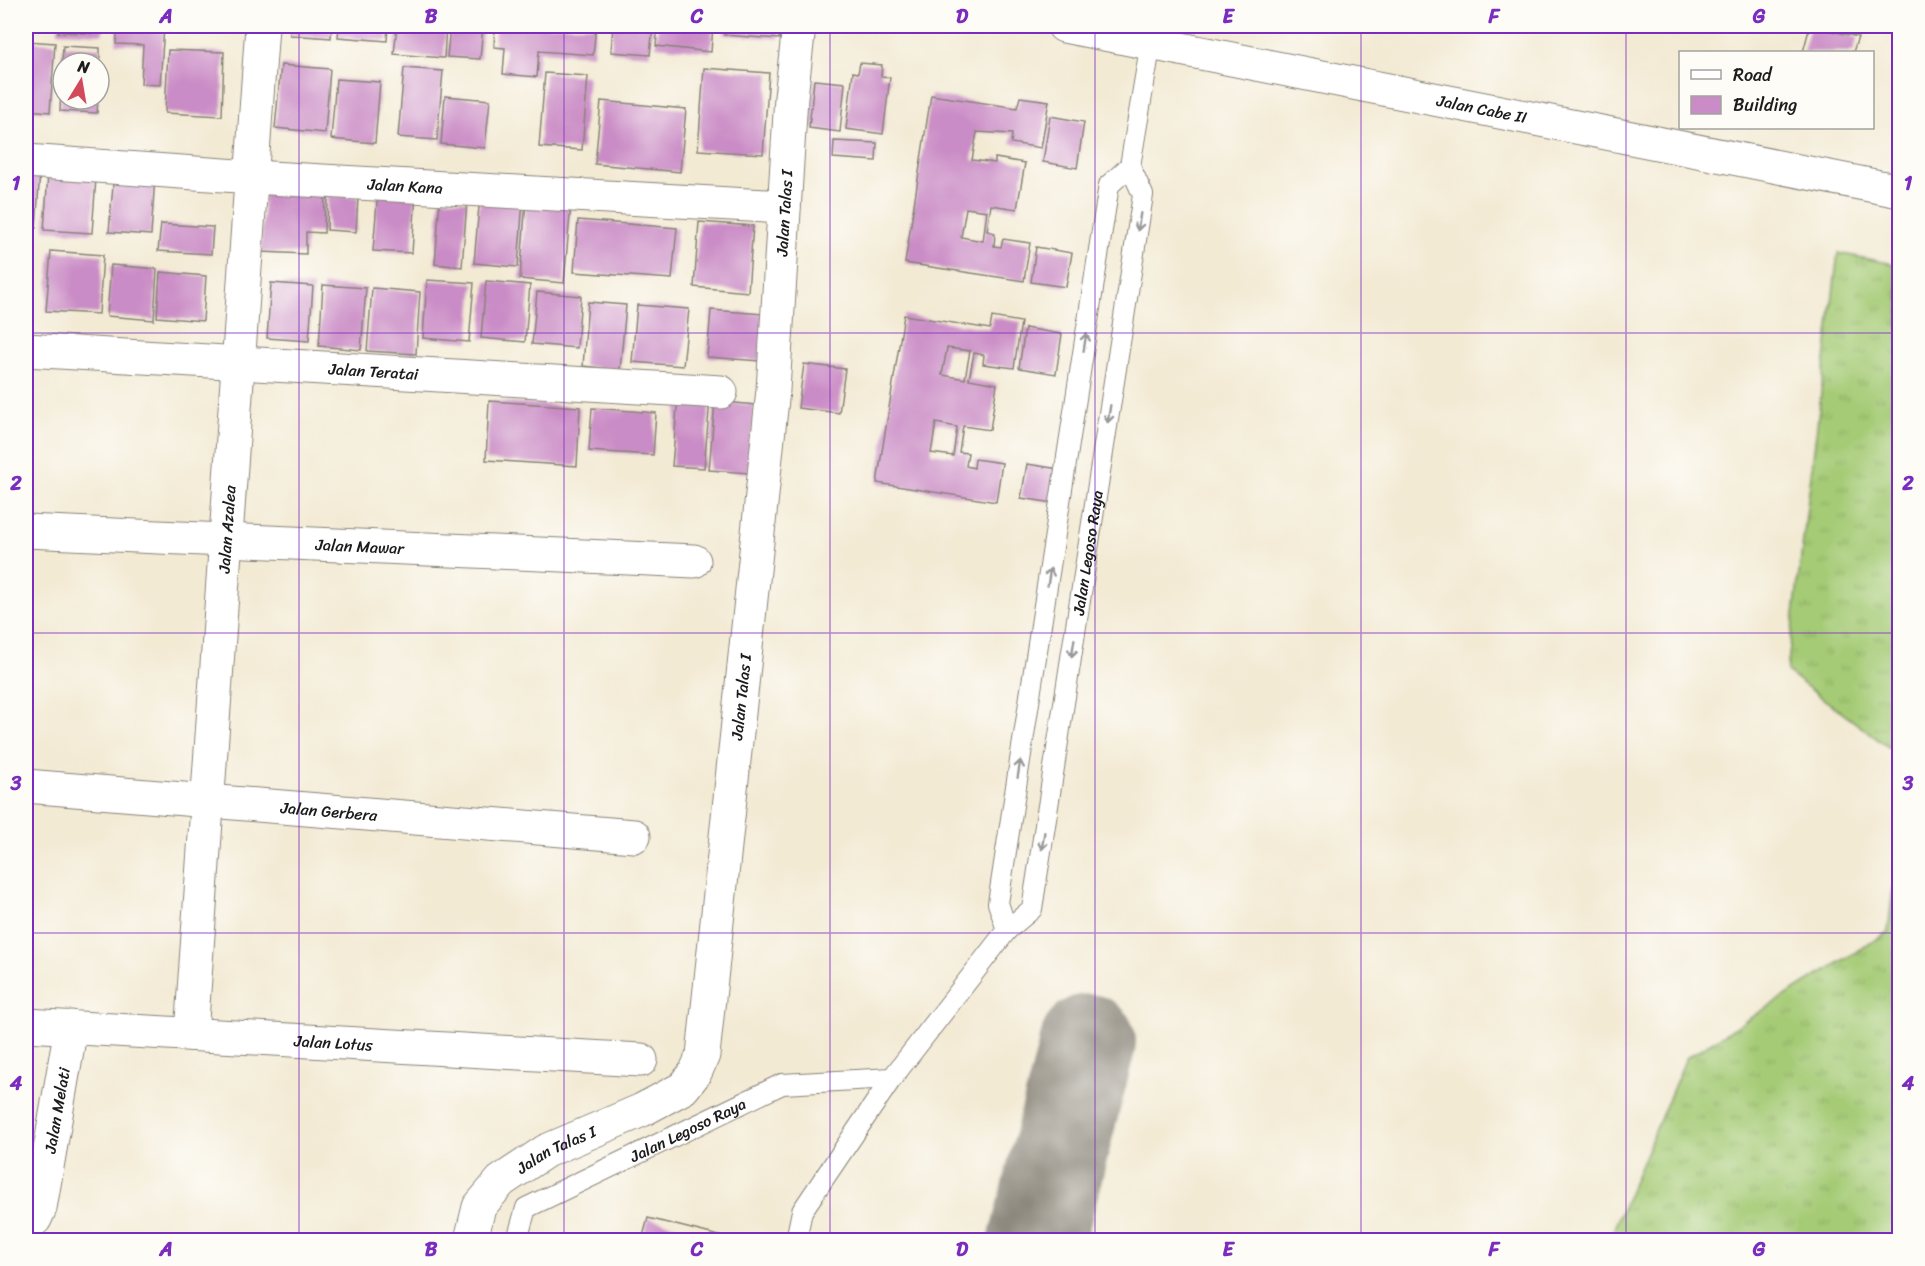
<svg xmlns="http://www.w3.org/2000/svg" width="1925" height="1266" viewBox="0 0 1925 1266" font-family="Sriracha,sans-serif">
<style>
.grass{fill:url(#grass-tufts);stroke:#607449;stroke-width:1.5}
.lines{fill:none;stroke-linecap:round;stroke-linejoin:round}
.taxiway{stroke:#888378;stroke-width:96}
.building{fill:#ca8cc6;fill-rule:evenodd}
.lane-casing{stroke:#888378;stroke-width:22}
.street-casing{stroke:#888378;stroke-width:35}
.secondary-casing{stroke:#888378;stroke-width:35}
.lane{stroke:#fff;stroke-width:20}
.street{stroke:#fff;stroke-width:33}
.secondary{stroke:#fff;stroke-width:33}
.oneway{stroke:#999}
.grid{fill:none;stroke:#7b2cbf;stroke-width:1.5;stroke-opacity:0.55}
.labels{text-anchor:middle;dominant-baseline:central;stroke-width:5;stroke-linejoin:round;paint-order:stroke}
.street-label{font-size:16px;fill:#1c1c1c;stroke:#fdfcf7}
.neatline{fill:none;stroke:#7b2cbf;stroke-width:2}
.grid-label{font-size:20px;text-anchor:middle;font-weight:bold;fill:#7b2cbf}
</style>
<defs>
<pattern id="grass-tufts" width="24" height="20" patternUnits="userSpaceOnUse" patternTransform="scale(1.5)"><rect width="24" height="20" fill="#a5cb76"/><path d="M3 7l-1-3M5 7V3M7 7l1-3M15 17l-1-3M17 17v-4M19 17l1-3" fill="none" stroke="#8dae66"/></pattern>
</defs>
<rect width="100%" height="100%" fill="#fdfcf7"/>
<filter id="ink" filterUnits="userSpaceOnUse"><feTurbulence type="fractalNoise" baseFrequency=".0167" numOctaves="2"/><feDisplacementMap in="SourceGraphic" scale="12" xChannelSelector="R" yChannelSelector="G"/><feConvolveMatrix kernelMatrix="1 2 1 2 8 2 1 2 1" color-interpolation-filters="sRGB"/></filter>
<filter id="wash" filterUnits="userSpaceOnUse"><feTurbulence type="fractalNoise" baseFrequency=".008" numOctaves="4" result="noise"/><feDisplacementMap in="SourceGraphic" scale="24" xChannelSelector="R" yChannelSelector="G"/><feGaussianBlur stdDeviation="1.35" result="paint"/><feColorMatrix in="noise" values="0 0 0 0 0 0 0 0 0 0 0 0 0 0 0 0 0 1.4 0 .05"/><feComposite in="paint" operator="in"/></filter>
<g filter="url(#wash)">
<rect width="100%" height="100%" fill="#f3ead4"/>
<path class="grass" d="M1838,253l61,12v490l-112,-83z
M1899,836v404h-290l77,-182 202,-126z"/>
<g class="lines">
<path class="taxiway" d="M1037,1240l51,-198"/>
</g>
<g id="blocks">
<path class="building" d="M58,26h45v8l-45,-2z
M118,26h46l-4,59 -19,-1 2,-39 -27,-1z
M170,26h47v6l-47,-2z
M291,26h41l-1,12 -41,-3z
M339,26h49l-1,15 -49,-4z
M397,26h49l-2,32 -50,-4z
M450,26h33l-3,33 -33,-2z
M495,26h101l-3,29 -54,-4 -2,26 -34,-3 2,-26 -11,-1z
M613,26h40l-3,29 -39,-3z
M658,26h55l-2,26 -55,-6z
M725,26h55l-1,13 -55,-4z
M1810,26l48,11 -5,15h-50z
M26,41l29,2 -5,69 -24,-2z
M63,46l37,2v15h-38z
M168,50l56,2 -2,64 -57,-3z
M860,63l22,2 -1,11 9,1 -7,57 -37,-5 7,-57 5,1z
M281,65l49,4 -5,64 -50,-5z
M404,68l39,3 -6,69 -39,-3z
M704,68l65,5 -6,81 -65,-4z
M545,73l43,3 -6,74 -43,-3z
M336,79l44,3 -5,61 -44,-4z
M814,80l31,3 -5,49 -31,-4z
M61,89l2,10h35l-1,14 -37,-2z
M931,95l86,13 3,-11 29,4 -8,47 -30,-5 1,-9 -35,-2 -5,28 23,3v-5l30,5 -8,46 -26,-4 -4,26 8,2 -1,13 7,1 2,-8 27,4 -6,38 -119,-18zM966,208l21,3 -4,30 -22,-4z
M445,96l45,4 -5,48 -44,-4z
M601,101l85,8 -6,63 -85,-8z
M1050,116l34,6 -7,46 -34,-6z
M834,141l43,2 -1,18 -43,-3z
M26,170l14,1 -4,57 -10,-1z
M48,174l48,4 -4,55 -48,-3z
M114,174l41,3 -4,58 -42,-3z
M264,190l61,3 -1,40 -18,-1v22l-45,-2z
M378,190l38,3 -4,60 -39,-2z
M328,195l30,2 -2,35 -29,-2z
M480,195l43,4 -5,68 -44,-4z
M440,199l27,2 -5,66 -27,-3z
M526,200l45,4 -7,79 -44,-4z
M578,220l99,8 -5,51 -98,-7z
M699,222l54,4 -5,66 -54,-5z
M161,224l52,3 -2,27 -53,-3z
M1036,247l36,6 -6,34 -35,-5z
M26,251l6,1 -5,55h-1z
M51,251l52,4 -4,59 -53,-3z
M111,265l46,4 -3,51 -47,-4z
M160,272l46,4 -3,45 -46,-4z
M427,280l47,3 -5,59 -46,-4z
M486,281l44,4 -5,57 -44,-4z
M271,283l42,3 -4,55 -42,-3z
M323,285l43,3 -5,62 -42,-4z
M372,288l48,4 -4,62 -49,-3z
M537,292l44,4 -4,52 -45,-4z
M588,302l38,3 -6,65 -37,-4z
M637,305l52,4 -6,57 -51,-4z
M711,310l52,4 -3,47 -53,-4z
M904,315l86,14 2,-12 29,5 -7,46 -31,-4 1,-9 -10,-2 -5,26 28,5 -7,46 -27,-4 -4,26 9,1 -2,13 8,2 1,-9 27,4 -6,39 -119,-19zM947,348l23,3 -5,28 -23,-4zM936,423l21,4 -4,29 -22,-3z
M1025,328l37,6 -6,40 -37,-6z
M804,364l41,5 -6,44 -41,-5z
M678,397l32,3 -6,68 -32,-2z
M489,401l91,6 -3,59 -91,-6z
M715,401l40,4 -6,68 -40,-3z
M592,408l64,5 -3,42 -64,-4z
M1027,464l32,5 -5,34 -33,-5z
M648,1218l87,22h-93z"/>
</g>
</g>
<g filter="url(#ink)">
<use href="#blocks" fill-opacity="0" stroke="#888378" stroke-width="1.5"/>
<g class="lines">
<defs>
<g id="lane">
<path d="M1007,930l-9,-27 111,-718 21,-19"/>
<path id="s1" d="M517,1240l9,-32 256,-124 110,-6"/>
<path id="s2" d="M796,1240l6,-29 90,-133 115,-148 25,-21 111,-714 -13,-29 21,-124"/>
</g>
<g id="street">
<path id="s3" d="M26,161l226,16 532,30"/>
<path id="s4" d="M26,350l695,42"/>
<path id="s5" d="M26,531l668,30"/>
<path id="s6" d="M26,786l608,50"/>
<path id="s7" d="M26,1025l615,35"/>
<path id="s8" d="M191,1034l71,-1008"/>
<path id="s9" d="M26,1225l9,-6 5,-11 31,-181"/>
</g>
<g id="secondary">
<path id="s10" d="M1064,26l836,165"/>
<path id="s11" d="M471,1240l8,-33 22,-26 45,-30 96,-41 41,-22 12,-15 8,-18 70,-665 18,-293 8,-71"/>
</g>
</defs>
<use href="#lane" class="lane-casing"/>
<use href="#street" class="street-casing"/>
<use href="#secondary" class="secondary-casing"/>
<use href="#lane" class="lane"/>
<use href="#street" class="street"/>
<use href="#secondary" class="secondary"/>
</g>
<defs><path id="oneway-shaft" d="M-6 0H5M1.5-3L5.5 0L1.5 3" fill="none" stroke-width="1.6" stroke-linecap="round" stroke-linejoin="round" transform="scale(1.5)"/></defs>
<g class="oneway">
<use href="#oneway-shaft" transform="translate(1139 222) rotate(99)"/>
<use href="#oneway-shaft" transform="translate(1085 342) rotate(-81)"/>
<use href="#oneway-shaft" transform="translate(1109 414) rotate(99)"/>
<use href="#oneway-shaft" transform="translate(1049 577) rotate(-81)"/>
<use href="#oneway-shaft" transform="translate(1073 648) rotate(99)"/>
<use href="#oneway-shaft" transform="translate(1019 769) rotate(-81)"/>
<use href="#oneway-shaft" transform="translate(1043 841) rotate(99)"/>
</g>
</g>
<path class="grid" d="M299,26v1214M564,26v1214M830,26v1214M1095,26v1214M1361,26v1214M1626,26v1214M26,333h1874M26,633h1874M26,933h1874"/>
<g class="labels">
<g class="street-label">
<text stroke="none"><textPath href="#s10" startOffset="426">Jalan Cabe II</textPath></text>
<text stroke="none"><textPath href="#s3" startOffset="380">Jalan Kana</textPath></text>
<text stroke="none"><textPath href="#s11" startOffset="1158">Jalan Talas I</textPath></text>
<text stroke="none"><textPath href="#s4" startOffset="348">Jalan Teratai</textPath></text>
<text stroke="none"><textPath href="#s8" startOffset="506">Jalan Azalea</textPath></text>
<text stroke="none"><textPath href="#s5" startOffset="334">Jalan Mawar</textPath></text>
<text stroke="none"><textPath href="#s2" startOffset="771">Jalan Legoso Raya</textPath></text>
<text stroke="none"><textPath href="#s11" startOffset="672">Jalan Talas I</textPath></text>
<text stroke="none"><textPath href="#s6" startOffset="304">Jalan Gerbera</textPath></text>
<text stroke="none"><textPath href="#s7" startOffset="308">Jalan Lotus</textPath></text>
<text stroke="none"><textPath href="#s9" startOffset="122">Jalan Melati</textPath></text>
<text stroke="none"><textPath href="#s1" startOffset="213">Jalan Legoso Raya</textPath></text>
<text stroke="none"><textPath href="#s11" startOffset="132">Jalan Talas I</textPath></text>
</g>
</g>
<rect width="1925" height="1266" fill="none" stroke="#fdfcf7" stroke-width="66"/>
<rect x="1679" y="51" width="195" height="78" fill="#fdfcf7" stroke="#a3a29f" stroke-width="1.5"/>
<rect x="1691" y="70" width="30" height="9" fill="#ffffff" stroke="#a3a29f" stroke-width="1.5"/>
<text x="1733" y="81" font-size="18" fill="#1c1c1c">Road</text>
<rect x="1691" y="96" width="30" height="18" fill="#ca8cc6" stroke="#a3a29f" stroke-width="1.5"/>
<text x="1733" y="111" font-size="18" fill="#1c1c1c">Building</text>
<g transform="translate(81 81) rotate(11)"><circle r="28" fill="#fdfcf7" stroke="#a3a29f" stroke-width="1.5"/>
<path d="M0-4.5L10 22L0 15L-10 22Z" fill="#d1495b"/>
<text y="-9" font-size="16" font-weight="bold" text-anchor="middle" fill="#1c1c1c">N</text>
</g>
<rect x="33" y="33" width="1859" height="1200" class="neatline"/>
<g class="grid-label">
<text x="166" y="23">A</text>
<text x="431" y="23">B</text>
<text x="697" y="23">C</text>
<text x="962" y="23">D</text>
<text x="1228" y="23">E</text>
<text x="1494" y="23">F</text>
<text x="1759" y="23">G</text>
<text x="16" y="190">1</text>
<text x="1908" y="190">1</text>
<text x="16" y="490">2</text>
<text x="1908" y="490">2</text>
<text x="16" y="790">3</text>
<text x="1908" y="790">3</text>
<text x="16" y="1090">4</text>
<text x="1908" y="1090">4</text>
<text x="166" y="1256">A</text>
<text x="431" y="1256">B</text>
<text x="697" y="1256">C</text>
<text x="962" y="1256">D</text>
<text x="1228" y="1256">E</text>
<text x="1494" y="1256">F</text>
<text x="1759" y="1256">G</text>
</g>
</svg>
